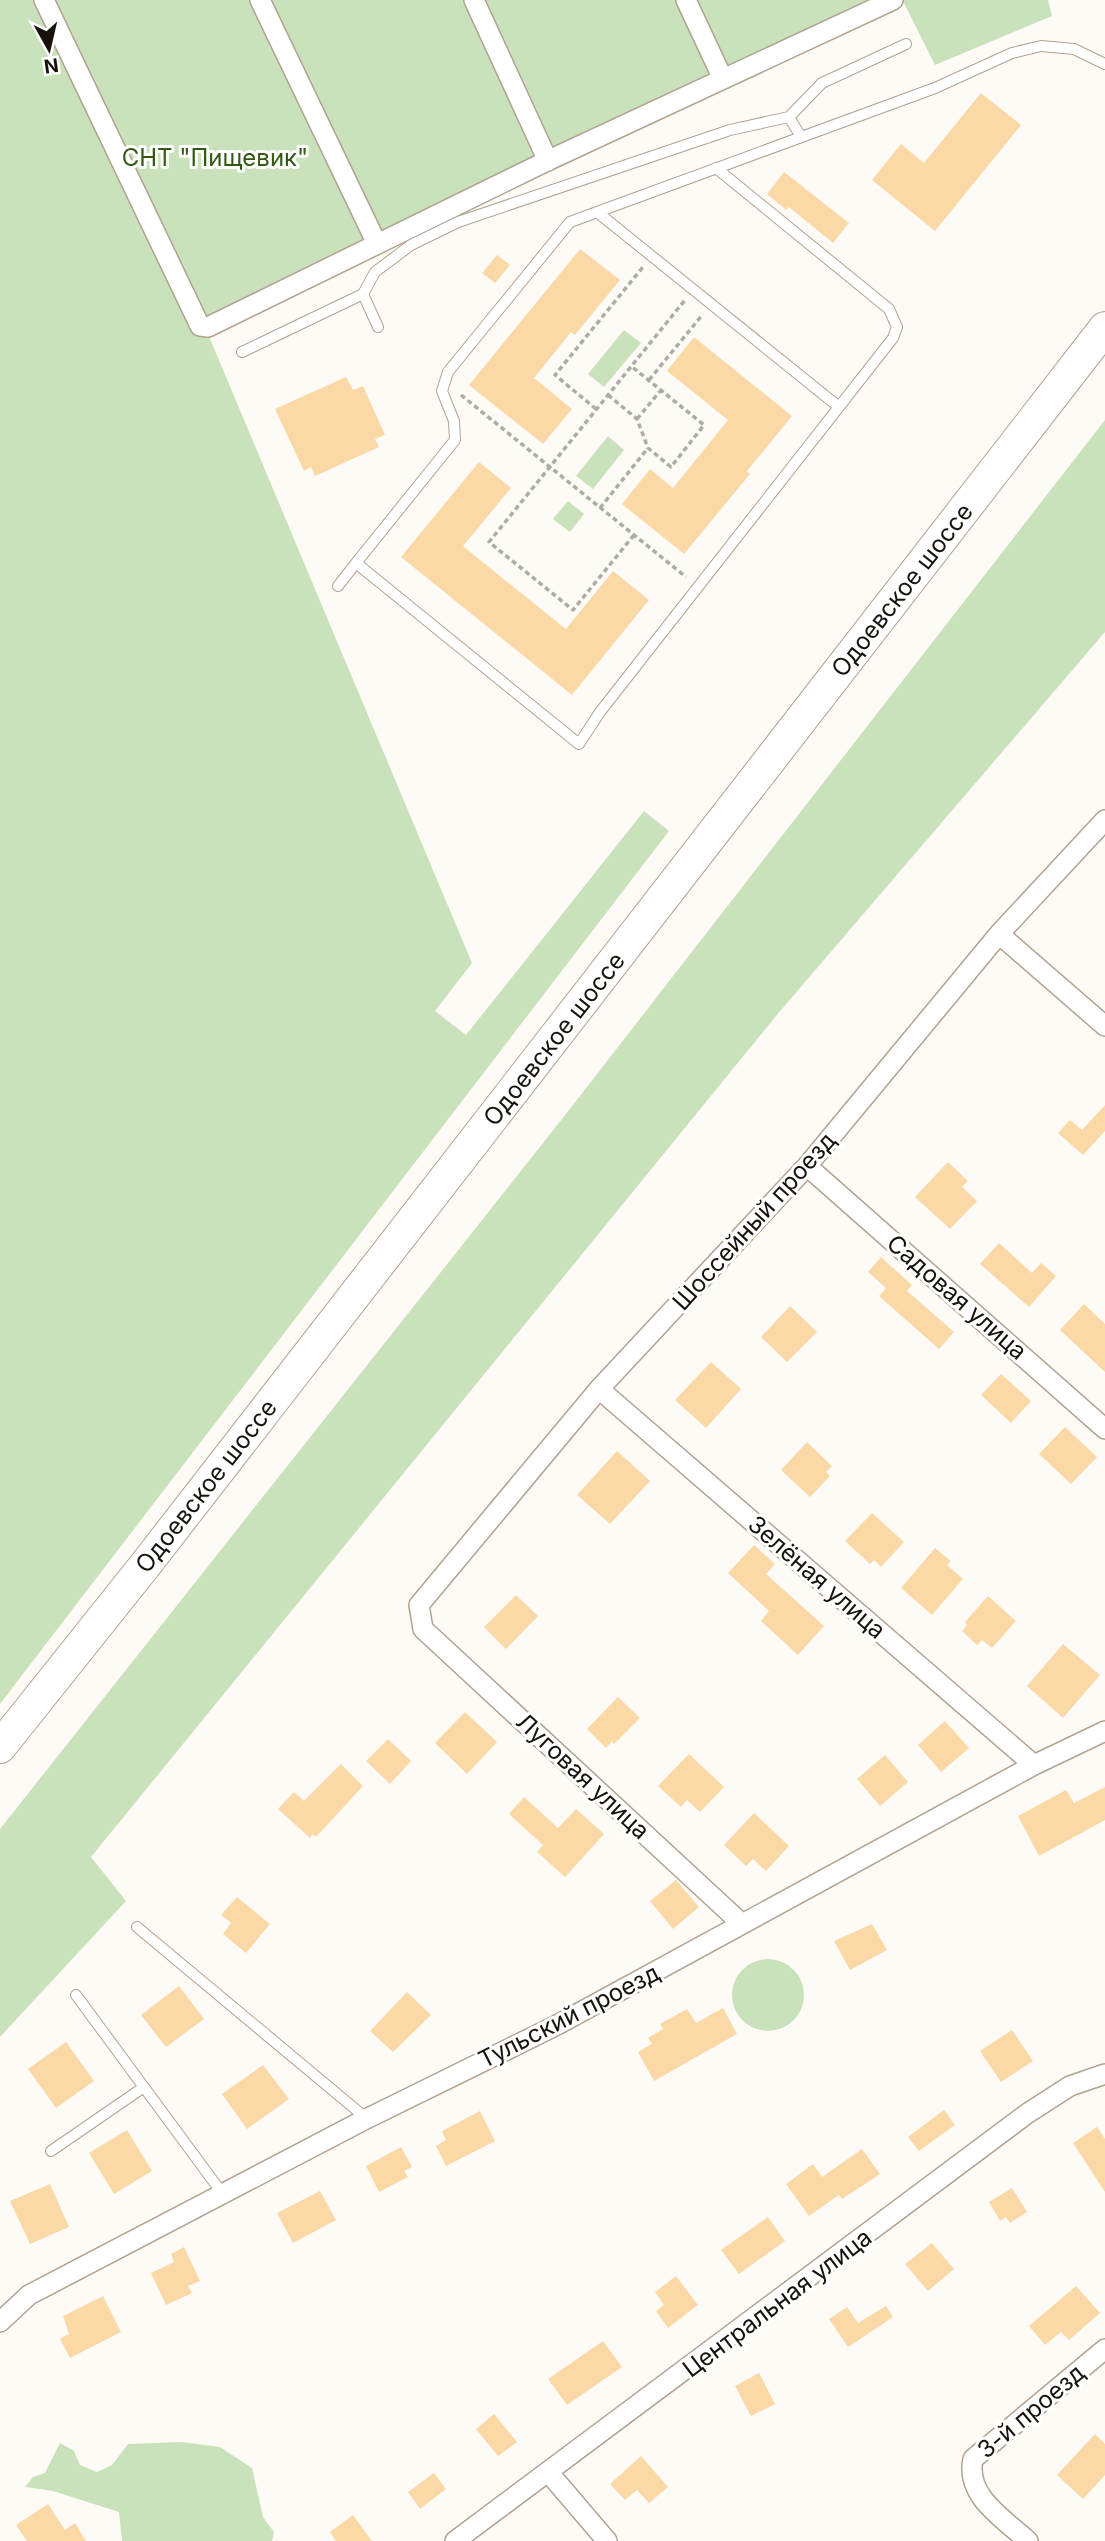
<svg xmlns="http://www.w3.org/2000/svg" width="1105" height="2541" viewBox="0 0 1105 2541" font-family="Inter,sans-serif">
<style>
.green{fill:#cae2bb}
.building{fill:#fbd9a6}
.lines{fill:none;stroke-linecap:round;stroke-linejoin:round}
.service-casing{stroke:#b1a291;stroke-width:12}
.minor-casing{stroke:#b1a291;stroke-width:22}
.primary-casing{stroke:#b1a291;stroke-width:34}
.path{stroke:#afaba7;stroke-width:3.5;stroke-dasharray:5 3.5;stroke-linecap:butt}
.service{stroke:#fff;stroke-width:10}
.minor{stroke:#fff;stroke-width:19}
.primary{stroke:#fff;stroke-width:32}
.labels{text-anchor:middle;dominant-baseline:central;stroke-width:6;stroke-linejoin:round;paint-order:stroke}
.park-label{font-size:24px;fill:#335913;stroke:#fff}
.street-label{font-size:24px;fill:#18120c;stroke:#fff}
</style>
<rect width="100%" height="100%" fill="#fefbf7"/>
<path class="green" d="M0,0h1048l4,16 -117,49 -32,-64 -695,333 264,629 -37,48 31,24 178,-224 25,20 -669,873z
M624,330l17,13 -37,44 -16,-13z
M1105,420v212l-329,384 -685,841 35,44 -126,136v-208l562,-710z
M608,436l16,14 -31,39 -17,-13z
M568,501l16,13 -14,18 -17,-13z
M732 1995a36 36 0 1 1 72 0a36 36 0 1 1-72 0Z
M182,2442l38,5 32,21 11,49 11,15 -2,9h-150l-3,-29 -66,-21 -28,-4 8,-10 12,-4 15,-30 14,8 6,14 17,7 15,-7 16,-21z"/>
<path class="building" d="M981,93l40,32 -86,106 -63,-51 29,-36 23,19z
M784,172l65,51 -16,20 -44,-36 -3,3 -19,-16z
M580,249l40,31 -45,55 -4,-3 -37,46 38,31 -29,35 -74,-59z
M497,255l13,10 -15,18 -13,-10z
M694,337l98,79 -45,55 3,3 -66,80 -62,-50 28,-35 23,19 55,-68 -61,-49z
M346,377l7,13 10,-4 22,49 -10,4 4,8 -64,29 -4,-9 -7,4 -29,-62z
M479,462l32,26 -48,58 53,43 50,40 47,-58 36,29 -77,95 -171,-138z
M1105,1105v26l-22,24 -25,-22 12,-13 12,10z
M948,1162l20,19 -6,6 15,14 -27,28 -35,-32z
M999,1243l33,30 9,-10 15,13 -27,31 -49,-43z
M881,1257l31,28 -5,6 47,41 -15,17 -60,-53 7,-8 -18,-16z
M1084,1304l21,20v48l-45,-42z
M790,1306l27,26 -30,30 -26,-25z
M711,1362l30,27 -35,39 -31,-28z
M1001,1374l30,27 -20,22 -30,-28z
M1065,1427l32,30 -26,27 -32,-30z
M807,1442l25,24 -6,6 4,4 -20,21 -29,-27z
M617,1451l33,30 -40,43 -33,-29z
M872,1513l32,29 -23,25 -7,-7 -4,4 -25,-23z
M754,1545l21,19 -9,10 58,52 -26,29 -37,-34 8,-10 -41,-38z
M935,1548l16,13 -4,4 16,14 -31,36 -31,-27z
M516,1595l22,21 -32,33 -22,-22z
M988,1596l28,25 -24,27 -10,-8 -5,5 -15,-14 5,-6 -2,-3z
M1063,1644l37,31 -37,43 -36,-32z
M618,1697l22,21 -26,26 -2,-3 -6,7 -19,-19z
M465,1712l32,30 -30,32 -32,-31z
M945,1721l24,27 -28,24 -23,-27z
M388,1739l23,22 -21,23 -24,-23z
M689,1754l35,33 -24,25 -13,-12 -6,7 -23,-21z
M885,1755l23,27 -28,24 -23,-27z
M341,1764l22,22 -47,51 -3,-3 -3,4 -32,-29 16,-17 10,9z
M1105,1787v33l-66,36 -21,-40 48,-26 8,13z
M524,1797l34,31 18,-19 28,25 -39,43 -28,-25 6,-7 -34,-31z
M754,1813l35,33 -23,25 -13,-12 -7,7 -22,-21z
M676,1880l23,27 -26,22 -23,-28z
M237,1897l33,27 -24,29 -23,-19 8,-11 -10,-8z
M872,1924l15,26 -37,20 -16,-29z
M179,1986l25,33 -38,28 -25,-32z
M407,1992l24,23 -38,37 -23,-21z
M723,2008l14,26 -83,47 -16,-29 14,-8 -4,-6 15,-9 -3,-5 27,-15 9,14z
M1012,2030l21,31 -32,21 -21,-31z
M66,2042l28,39 -38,27 -28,-39z
M263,2065l26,34 -42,30 -25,-35z
M944,2110l11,15 -36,26 -11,-14z
M480,2111l15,30 -49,25 -10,-20 10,-6 -4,-9z
M1097,2127l8,12v53l-32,-49z
M127,2130l25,41 -38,23 -25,-41z
M401,2147l11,20 -8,4 4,6 -29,15 -13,-26z
M862,2149l18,25 -38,25 -3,-4 -30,21 -23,-32 27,-20 9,13z
M50,2184l19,43 -39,17 -20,-43z
M1012,2188l15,24 -17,11 -4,-6 -6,4 -11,-19z
M320,2191l16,29 -43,23 -16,-30z
M768,2217l17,24 -46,33 -18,-24z
M932,2243l22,26 -26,22 -23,-27z
M184,2247l16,34 -12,5 4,7 -26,12 -15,-32 23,-11 -3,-8z
M676,2276l22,29 -30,23 -12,-17 8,-6 -9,-13z
M1076,2286l24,27 -31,27 -8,-8 -16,13 -16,-19z
M103,2296l18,36 -51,26 -10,-19 9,-5 -6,-18z
M886,2306l7,11 -45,30 -19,-28 18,-12 11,16z
M603,2341l19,26 -55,38 -19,-26z
M759,2373l16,31 -24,12 -16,-30z
M494,2414l23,28 -19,14 -22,-27z
M1095,2434l10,10v31l-22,24 -26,-24z
M641,2456l27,31 -19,16 -12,-13 -12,10 -15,-16z
M434,2473l12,16 -26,20 -12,-17z
M48,2504l17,26 10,-7 11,18h-59l-11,-16z
M353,2515l19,26h-36l-6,-9z"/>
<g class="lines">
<defs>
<path id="service" d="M789,117l33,-34 84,-39
M716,168l173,141 8,18 -4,11 -293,374 -21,32 -223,-181 99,-123 -1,-19 -12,-30 6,-19 122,-150 365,-134 77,-35 29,-7 33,3 31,15
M597,212l242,195
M363,294l15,33
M242,352l121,-58 12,-22 36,-27 47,-23 272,-92 59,-13 12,20
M338,586l18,-23
M137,1927l229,191
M76,1995l146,198
M51,2151l93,-64"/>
<path id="minor" d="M44,0l156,326 8,1 339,-166 346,-161
M260,0l117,244
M474,0l74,161
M686,0l37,79
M999,934l106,92
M807,1166l298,263
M599,1389l435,376
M742,1924l-319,-295 -4,-24 180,-216 208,-223 192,-232 106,-114
M0,2322l29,-27 333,-174 195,-96 477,-260 71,-34
M549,2473l58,68
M455,2541l573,-428 42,-27 35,-12
M1028,2541c-25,-23 -63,-45 -55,-82l132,-110"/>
<path id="primary" d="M0,1747l146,-183 959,-1236"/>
</defs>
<use href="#service" class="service-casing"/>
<use href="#minor" class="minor-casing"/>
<use href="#primary" class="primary-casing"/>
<path class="path" d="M649,380l54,-66
M461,395l225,182
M608,395l29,24 11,29 23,19 33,-42 -73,-59
M596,409l-41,-34 88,-108
M637,419l24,-29
M600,508l48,-60
M634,535l-61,75 -84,-68 196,-242"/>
<use href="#service" class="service"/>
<use href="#minor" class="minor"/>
<use href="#primary" class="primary"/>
</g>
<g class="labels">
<g class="park-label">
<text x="215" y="157">СНТ "Пищевик"</text>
</g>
<g class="street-label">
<text transform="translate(902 590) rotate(-52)">Одоевское шоссе</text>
<text transform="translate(554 1039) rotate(-52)">Одоевское шоссе</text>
<text transform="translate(754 1221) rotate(-48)">Шоссейный проезд</text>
<text transform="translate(957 1297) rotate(41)">Садовая улица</text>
<text transform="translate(206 1486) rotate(-52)">Одоевское шоссе</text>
<text transform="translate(817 1577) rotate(41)">Зелёная улица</text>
<text transform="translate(583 1776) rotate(43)">Луговая улица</text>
<text transform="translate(569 2016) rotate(-27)">Тульский проезд</text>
<text transform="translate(777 2303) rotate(-37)">Центральная улица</text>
<text transform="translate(1031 2411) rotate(-40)">3-й проезд</text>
</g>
</g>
<g transform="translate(49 49) rotate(172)" stroke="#ffffff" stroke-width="5" paint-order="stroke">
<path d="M0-5L12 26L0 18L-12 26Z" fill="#18120c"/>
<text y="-10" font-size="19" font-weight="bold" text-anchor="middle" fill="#18120c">N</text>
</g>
</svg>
